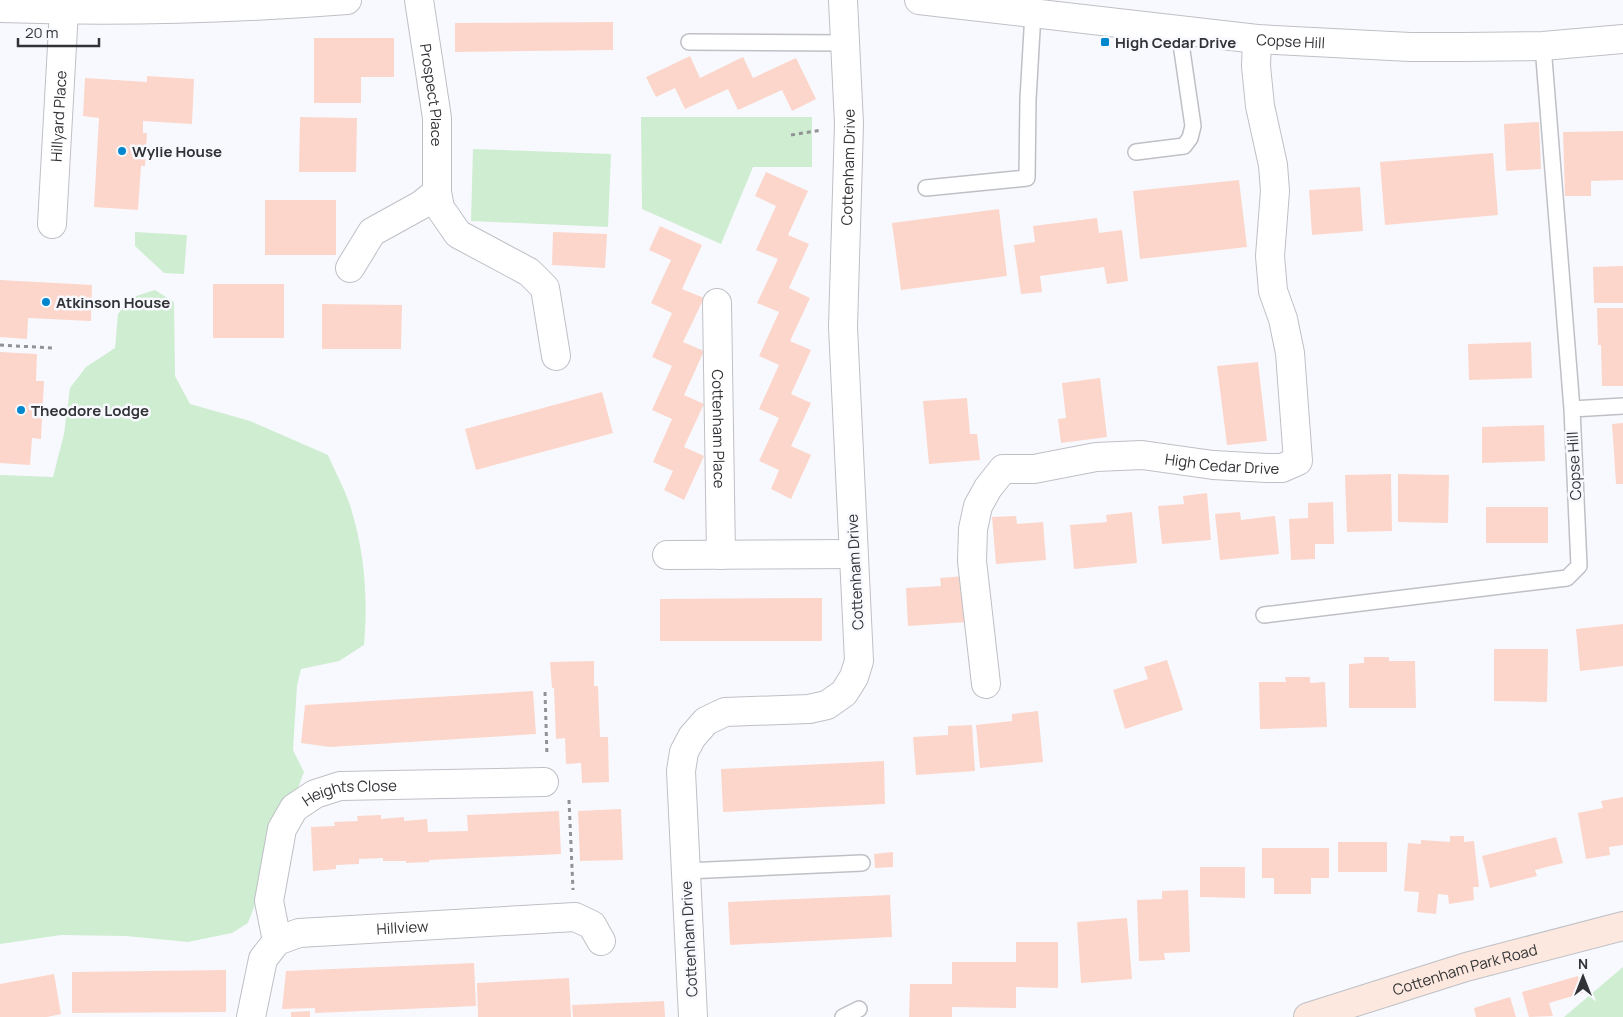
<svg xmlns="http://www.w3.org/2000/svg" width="1623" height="1017" viewBox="0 0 1623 1017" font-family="Manrope,sans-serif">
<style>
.green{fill:#ceedd1}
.building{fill:#fcd6ca}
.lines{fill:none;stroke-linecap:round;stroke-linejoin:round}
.service-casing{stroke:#bec0c6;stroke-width:18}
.minor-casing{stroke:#bec0c6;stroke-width:30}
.tertiary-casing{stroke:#bec0c6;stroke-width:30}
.secondary-casing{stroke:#bec0c6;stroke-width:30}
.path{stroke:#919296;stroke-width:3;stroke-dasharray:4 4;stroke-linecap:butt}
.service{stroke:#fff;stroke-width:15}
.minor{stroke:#fff;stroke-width:28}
.tertiary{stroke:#fff;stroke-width:28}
.secondary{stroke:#fce8de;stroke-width:28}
.poi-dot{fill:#0087ce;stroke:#f8f9fe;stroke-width:2}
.labels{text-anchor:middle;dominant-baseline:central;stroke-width:5;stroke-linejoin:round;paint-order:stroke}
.street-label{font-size:15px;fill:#323336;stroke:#f8f9fe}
.poi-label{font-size:15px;font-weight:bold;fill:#323336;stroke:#f8f9fe;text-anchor:start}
</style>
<rect width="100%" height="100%" fill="#f8f9fe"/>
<path class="green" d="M641,117h171v50h-59l-32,77 -79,-35z
M473,149l138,5 -3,73 -137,-6z
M135,232l52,3 -3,39 -20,-1 -29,-27z
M155,290l19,12 1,74 15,28 60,17 78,34c8,19 19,38 24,57 13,43 16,89 12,133l-25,16 -38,8 -4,17 -4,64 11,22 -56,151 -16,10 -44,9 -62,-6 -65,-1 -61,9v-469l53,2 11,-43 6,-46 16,-21 29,-19 3,-34 12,-16z
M1623,967v50h-59z"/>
<path class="building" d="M613,22v28l-158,2v-29z
M314,38h80v39h-33v26h-47z
M690,56l10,22 43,-21 10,21 43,-20 20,41 -24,12 -10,-21 -44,20 -10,-21 -43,20 -10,-21 -19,9 -10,-20z
M147,76l47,3 -2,45 -49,-3v12h4l-2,33h-4l-3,44 -44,-3 5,-89 -16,-2 2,-38 62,4z
M300,117l57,1 -1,54h-57z
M1539,122l2,47 -35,2 -2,-47z
M1623,131v49l-32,1v15h-26l-2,-64z
M1493,153l5,62 -113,10 -5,-63z
M766,172l42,19 -20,44 21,9 -20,44 21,10 -20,43 21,9 -20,44 20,9 -20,43 20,9 -20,44 -20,-10 8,-19 -20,-9 20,-43 -20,-9 20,-44 -20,-9 20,-44 -22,-9 21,-44 -22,-9 20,-44 -21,-10z
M1239,180l8,67 -107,12 -7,-68z
M1360,187l3,44 -51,4 -3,-45z
M265,200h71v55h-71z
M999,209l8,67 -106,14 -9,-67z
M1097,218l2,15 23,-3 6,51 -21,3 -3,-17 -64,9 2,16 -21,2 -7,-49 21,-3 -2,-16z
M660,226l42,19 -20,44 22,9 -21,44 21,9 -20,44 20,9 -20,43 20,9 -20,44 -20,-10 9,-19 -20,-9 19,-43 -20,-9 20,-44 -20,-9 20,-44 -21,-10 20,-43 -22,-10z
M553,232l54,2 -2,34 -53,-3z
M1623,266v37h-29l-1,-36z
M0,280l92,5 -1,36 -63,-3 -1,21 -27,-2z
M213,284h71v54h-71z
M322,304l80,1 -1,44h-79z
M1597,308h26v78h-21l-1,-41h-3z
M1531,342l1,36 -63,2 -1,-36z
M0,352l37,2 -1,27h8l-3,58 -9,-1 -2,27 -30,-2z
M1258,362l9,79 -40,4 -10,-79z
M1100,378l7,59 -46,6 -3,-24 8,-1 -4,-35z
M602,392l11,41 -137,37 -11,-41z
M967,398l3,36h7l3,26 -51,4 -6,-63z
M1623,423v61h-7l-4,-60z
M1544,425l1,36 -63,2v-36z
M1391,474l1,57 -45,1 -2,-57z
M1398,474l51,1 -1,48 -50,-1z
M1207,493l4,47 -49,4 -4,-38 26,-2 -1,-8z
M1333,502l1,42h-19v15l-24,1 -2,-41 19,-1v-15z
M1486,507h62v36h-62z
M1132,512l5,51 -63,6 -4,-44 37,-3 -1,-7z
M1240,512l1,8 34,-4 4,38 -59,6 -5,-46z
M1016,516l1,8 26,-2 3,38 -50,4 -4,-47z
M965,576l3,46 -60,4 -2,-38 35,-2 -1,-8z
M822,598v43h-162v-42z
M1623,624v42l-43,5 -4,-42z
M1494,649h54l-1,53 -53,-1z
M1364,657h25v4h26l1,47h-67v-44l15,-1z
M1167,660l16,50 -58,19 -12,-39 35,-11 -4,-12z
M594,661v25h4l2,51h8l1,45 -27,1 -1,-20 -15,1 -1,-26 -9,1 -2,-51h-2l-2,-26z
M1285,677h25v6l15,-1 2,45 -67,2 -1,-47h27z
M533,691l3,43 -206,13 -29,-4 4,-38z
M1038,711l5,51 -63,6 -4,-43 36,-4v-7z
M972,725l3,46 -59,4 -3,-38 35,-2v-9z
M884,761l1,43 -162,8 -2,-43z
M1623,797v48l-14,2 1,8 -24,4 -8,-46 25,-5 -2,-7z
M621,809l2,51 -43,1 -2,-50z
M559,811l2,43 -132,6v2l-23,1v-2h-23v-3l-24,1v5l-23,1v4l-23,2 -2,-44 24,-1 -1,-4 24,-1 -1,-5 24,-1v4l23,-2v4l23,-2 1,13 40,-1 -1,-16z
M1450,836h14v6l10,-1 5,46h-6l1,13 -25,4 -1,-9 -10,-1 -2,20 -19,-2 2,-20 -15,-1 4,-48 13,1v-4l29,2z
M1556,837l7,26 -28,7 2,6 -47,12 -8,-32z
M1338,842h49v30h-49z
M1262,848h67v30h-18v16h-37v-16h-12z
M893,852v15l-18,1 -1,-14z
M1200,867h45v31l-45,-1z
M1188,890l2,62 -26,1 1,7 -26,1 -2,-61 25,-1v-8z
M890,895l2,42 -162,8 -2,-43z
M1127,918l5,61 -51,4 -4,-61z
M1016,942h42v46l-42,-1v21l-64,-1v10h-43l1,-33h42v-22h64z
M474,963l2,43 -161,7v-5l-33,1 4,-38z
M226,970v42l-154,1v-41z
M54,974l7,40 -14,3h-47v-33z
M1578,976l5,17 -34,10 4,13 -24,1 -7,-25z
M569,978l2,39h-93l-1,-34z
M1510,997l6,20h-40l-2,-9z
M664,1001l1,16h-92l-1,-12z
M310,1011v6h-19v-5z"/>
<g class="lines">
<defs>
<path id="service" d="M689,42l156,1
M1136,152l48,-6 6,-8 3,-12 -14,-96
M926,188l101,-10 1,-79 5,-86
M1572,409l51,-3
M1264,615l303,-37 12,-12 -7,-157 -29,-363
M686,871l176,-8
M843,1017l16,-8"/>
<g id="minor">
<path id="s1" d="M419,0l18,118v74l3,16 18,26 71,38 16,16 11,68"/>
<path id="s2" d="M52,224l12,-214"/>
<path d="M350,268l22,-36 49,-27 16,-13"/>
<path id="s3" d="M717,303l4,252"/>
<path d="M667,555l186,-1"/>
<path id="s4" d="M986,684l-14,-123 1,-32 5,-23 10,-18 15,-19h31l62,-12 46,-2 71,10 54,3h15l16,-7 -8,-108 -7,-34 -10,-28 -3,-35 5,-65 -2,-26 -13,-59 -4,-40 1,-27"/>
<path id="s5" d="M277,941l-8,-40 13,-72 12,-21 21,-14 25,-8 204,-4"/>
<path id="s6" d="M251,1017l12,-58 14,-18 22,-8 276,-16 17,8 9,16"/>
<path id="s7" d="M693,1017l-12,-246 3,-19 8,-15 14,-16 19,-9 84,-3 18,-4 17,-12 10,-16 5,-16 -16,-334 6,-203 -6,-124"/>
</g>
<g id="tertiary">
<path id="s8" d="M919,0l338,39 153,8h54l79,-1 80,-7"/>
<path d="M0,8c115,4 231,1 347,-8"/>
</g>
<g id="secondary">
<path id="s9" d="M1308,1017l158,-50 157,-41"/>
</g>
</defs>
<use href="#service" class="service-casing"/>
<use href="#minor" class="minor-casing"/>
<use href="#tertiary" class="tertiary-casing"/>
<use href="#secondary" class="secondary-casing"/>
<path class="path" d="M791,135l31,-5
M0,345l52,3
M545,692l2,64
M569,800l4,90"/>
<use href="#service" class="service"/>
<use href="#minor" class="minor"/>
<use href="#tertiary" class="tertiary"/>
<use href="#secondary" class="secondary"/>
</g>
<g class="poi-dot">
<rect x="1100" y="37" width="10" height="10" rx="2.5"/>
<circle cx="122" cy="151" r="5"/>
<circle cx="46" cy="302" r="5"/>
<circle cx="21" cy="410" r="5"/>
</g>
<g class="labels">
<g class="street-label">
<text stroke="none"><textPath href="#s8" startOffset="374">Copse Hill</textPath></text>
<text stroke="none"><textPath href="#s1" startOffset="96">Prospect Place</textPath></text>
<text stroke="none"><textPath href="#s2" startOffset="108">Hillyard Place</textPath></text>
<text stroke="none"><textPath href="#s7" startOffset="978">Cottenham Drive</textPath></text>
<text stroke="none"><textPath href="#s3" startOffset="126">Cottenham Place</textPath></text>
<text stroke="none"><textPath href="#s4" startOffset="445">High Cedar Drive</textPath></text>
<text transform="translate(1574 466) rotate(-93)">Copse Hill</text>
<text transform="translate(855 572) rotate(-93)">Cottenham Drive</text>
<text stroke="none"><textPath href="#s5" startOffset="198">Heights Close</textPath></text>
<text stroke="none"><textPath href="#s6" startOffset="209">Hillview</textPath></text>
<text transform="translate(689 939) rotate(-93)">Cottenham Drive</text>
<text stroke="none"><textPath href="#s9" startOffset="164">Cottenham Park Road</textPath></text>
</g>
<g class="poi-label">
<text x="1115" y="42">High Cedar Drive</text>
<text x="132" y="151">Wylie House</text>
<text x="56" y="302">Atkinson House</text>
<text x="31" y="410">Theodore Lodge</text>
</g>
</g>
<g transform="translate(1583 977)" stroke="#f8f9fe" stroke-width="4" paint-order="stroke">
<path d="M0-4L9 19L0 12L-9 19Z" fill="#323336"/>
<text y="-8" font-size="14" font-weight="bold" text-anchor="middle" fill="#323336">N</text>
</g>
<path d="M18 38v8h81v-8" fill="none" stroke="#323336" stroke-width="2.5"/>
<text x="25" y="38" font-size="15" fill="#323336" stroke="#f8f9fe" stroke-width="4" paint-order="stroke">20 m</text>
</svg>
